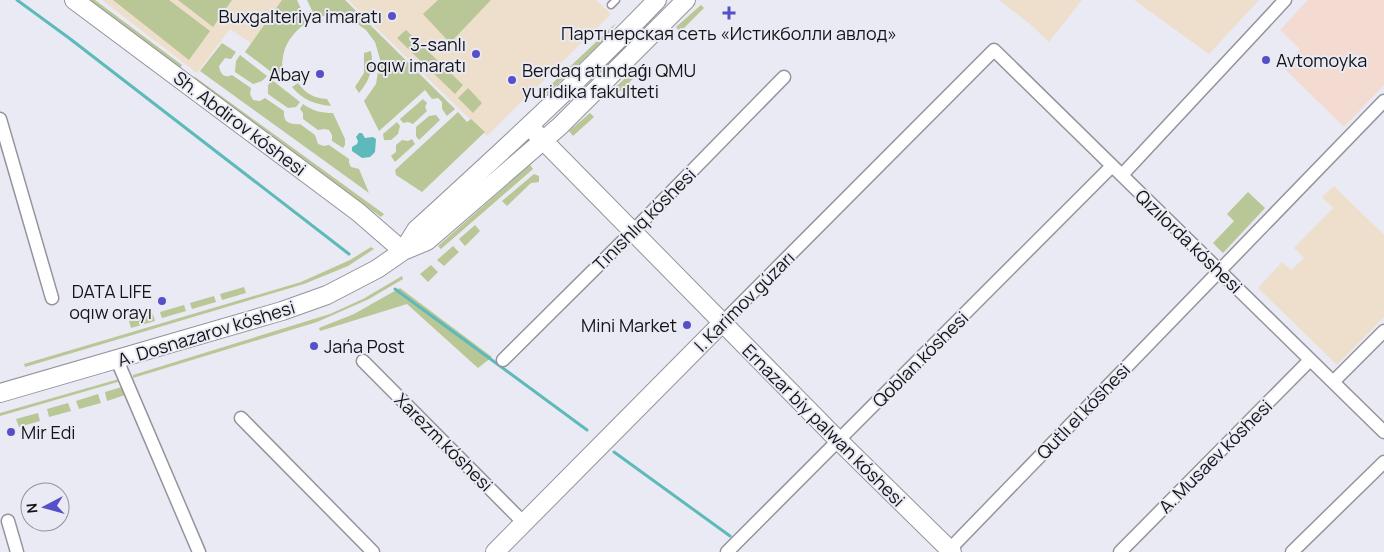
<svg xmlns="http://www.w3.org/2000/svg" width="1384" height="552" viewBox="0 0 1384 552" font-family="Manrope,sans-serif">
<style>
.industrial{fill:#f3dbd1}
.education{fill:#eedecc}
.green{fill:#b9c695}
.water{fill:#5ebaba}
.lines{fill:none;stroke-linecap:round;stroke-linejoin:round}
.stream{stroke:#5ebaba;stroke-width:3}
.lane-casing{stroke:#93949c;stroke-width:9}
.street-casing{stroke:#93949c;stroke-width:15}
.secondary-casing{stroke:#93949c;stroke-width:20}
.lane{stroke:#fff;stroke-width:6}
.street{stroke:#fff;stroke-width:12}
.secondary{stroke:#fff;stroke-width:18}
.poi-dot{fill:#5650c8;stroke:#e9eaf3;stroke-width:2}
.labels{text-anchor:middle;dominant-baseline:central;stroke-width:4;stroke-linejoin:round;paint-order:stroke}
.poi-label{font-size:18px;fill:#141417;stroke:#e9eaf3;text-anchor:end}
.street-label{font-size:18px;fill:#141417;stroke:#e9eaf3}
</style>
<rect width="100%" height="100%" fill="#e9eaf3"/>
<path class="industrial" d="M1308,0h76v85l-40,42 -61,-60 17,-18 -20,-19z"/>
<path class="education" d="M102,0h181l-32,43 -21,-14 -33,44z
M348,0h248l15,14 -124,122z
M999,0h83l-33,42 -19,-18z
M1134,0h125l-50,54z
M1334,186l50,49v82l-47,48 -79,-77 24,-26 9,8 13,-12 -10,-10 39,-40 -11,-11z"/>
<path class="green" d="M88,0h7l87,65 -2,3z
M113,0h56l41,31 -21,29z
M178,0h54l-19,27z
M282,0h15l10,22c-22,17 -27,31 -24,59l-38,-29z
M307,0h38l110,109 -8,7 -5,-7v-7l-4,-4 -6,1 -7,-9 -46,41 -15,-30 12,-17 4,-25 -5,-17 -9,-12 -14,-10 -20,-5 -17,2z
M438,0h53l-41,43 -27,-29z
M701,5l3,3 -24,24 -4,-5z
M616,23l-11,16 -64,61 -3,-3z
M406,30l57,55 -8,9 -58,-56z
M222,43l14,9 -5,7 -6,-1 -6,8c1,7 5,13 13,9l19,13 -1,6 3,6 7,1 5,-3 19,13c-1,11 5,14 16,13l15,11 3,9 6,2 5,-1 20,14v4l2,4 8,2 10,24 -169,-122z
M371,51c3,17 -1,29 -12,42l-4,-6 9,-14v-20z
M240,55l27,21 -5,5 -9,3 -18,-12 1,-11z
M632,72l4,4 -22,21 -5,-4z
M195,77l189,137 -3,3 -188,-137z
M272,80l28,22 -4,5 -8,1 -20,-14v-9z
M298,83c8,11 16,15 29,16l4,7c-17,-2 -28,-6 -39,-19z
M468,88l14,15 -9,10 -15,-15z
M423,99l4,4 -2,4 2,4 -14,13 -5,-2 -5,1 -3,-4z
M303,104c10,7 18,9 30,9l12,26v6l-2,3 -11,-7v-6l-3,-5 -5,-1 -6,1 -15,-11v-6l-3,-4z
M458,112l9,10 4,-3 14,13 -63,60 -26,-17 -1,-5z
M590,113l4,4 -21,19 -4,-5z
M436,115l4,5 -21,20 -3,-4v-9l13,-11z
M397,122l3,4 -2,8 -7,6h-7l-1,-6z
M412,139l3,5 -20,18 -4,-6 5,-4v-7l6,-5 6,1z
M530,165l3,4 -92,80 -3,-3z
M534,174l5,2v6l-8,1 -24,23 -5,-5z
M1248,192l17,16 -42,45 -10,-10 21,-22 -7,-7z
M475,225l5,6 -15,15 -6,-7z
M453,246l6,6 -15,14 -7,-6z
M371,247l3,2 -26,17 -44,18 -279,83 -1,-3 277,-82 49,-22z
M431,265l7,7 -10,10 -8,-8z
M402,276l1,3 -34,20 -52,23 -184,56v-3l197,-61 33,-15z
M244,287l2,6 -24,7 -2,-6z
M400,288l92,69 -14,11 -71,-64 -87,27 -1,-3 35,-14z
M214,296l2,6 -24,7 -2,-6z
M184,305l2,6 -24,7 -2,-6z
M153,314l2,7 -24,7 -2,-7z
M119,379l2,2 -121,35v-3z
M122,387l3,8 -18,6 -2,-9z
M98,394l3,9 -22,6 -3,-8z
M68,403l3,8 -22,6 -2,-8z
M38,413l2,8 -21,6 -3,-8z"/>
<path class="water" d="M359,133h3l3,5 8,-1 3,2 -1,13 -5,5 -8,1 -10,-7v-4l5,-3 1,-3 -2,-4z"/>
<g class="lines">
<path class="stream" d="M17,0l52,38 280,216
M395,289l192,141
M614,452l116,84"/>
<defs>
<path id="lane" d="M611,5l5,-5"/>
<path id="street" d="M0,119l52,179
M1122,175l163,-175
M722,323l272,-273 390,382
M117,360l82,192
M503,360l129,-128 152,-155
M363,361l161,162
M1333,382l51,-51
M241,418l132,134
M8,521l9,31
M727,552l385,-386
M947,552l437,-451
M1120,552l190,-192
M1292,552l92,-90"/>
<path id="secondary" d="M74,0l284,212 45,39
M529,126l310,315 113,111
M403,251l13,-21c82,-75 164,-150 241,-230
M0,393l282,-82 45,-16 50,-26 26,-18 24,-10 133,-115 126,-126
M495,552l227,-229"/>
</defs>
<use href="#lane" class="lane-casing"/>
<use href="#street" class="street-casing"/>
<use href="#secondary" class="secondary-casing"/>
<use href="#lane" class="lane"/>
<use href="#street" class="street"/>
<use href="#secondary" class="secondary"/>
</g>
<g class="poi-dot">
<path d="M726.5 5.5h5v5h5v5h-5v5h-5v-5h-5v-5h5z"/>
<circle cx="392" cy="16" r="5"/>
<circle cx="476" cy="54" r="5"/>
<circle cx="1266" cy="60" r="5"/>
<circle cx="320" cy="74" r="5"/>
<circle cx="512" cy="80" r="5"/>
<circle cx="162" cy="301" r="5"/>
<circle cx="687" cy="325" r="5"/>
<circle cx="314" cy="346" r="5"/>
<circle cx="11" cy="432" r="5"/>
</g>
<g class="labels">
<g class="poi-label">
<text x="382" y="16">Buxgalteriya imaratı</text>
<text x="729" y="33" text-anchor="middle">Партнерская сеть «Истикболли авлод»</text>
<text x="466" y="44">3-sanlı<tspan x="466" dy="21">oqıw imaratı</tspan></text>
<text x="1276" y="60" text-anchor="start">Avtomoyka</text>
<text x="522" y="70" text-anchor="start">Berdaq atındaǵı QMU<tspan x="522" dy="21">yuridika fakulteti</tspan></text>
<text x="310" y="74">Abay</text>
<text x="152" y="291">DATA LIFE<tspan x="152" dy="21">oqıw orayı</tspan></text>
<text x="677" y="325">Mini Market</text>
<text x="324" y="346" text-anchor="start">Jańa Post</text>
<text x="21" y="432" text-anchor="start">Mir Edi</text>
</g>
<g class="street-label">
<text transform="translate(240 123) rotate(37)">Sh. Abdirov kóshesi</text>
<text transform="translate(644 219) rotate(-45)">Tınıshlıq kóshesi</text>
<text transform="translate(1189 241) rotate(44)">Qızılorda kóshesi</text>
<text transform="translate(744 301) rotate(-45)">I. Karimov gúzarı</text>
<text transform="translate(206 333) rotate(-17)">A. Dosnazarov kóshesi</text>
<text transform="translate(920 359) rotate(-45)">Qoblan kóshesi</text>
<text transform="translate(1083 411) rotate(-46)">Qutlı el kóshesi</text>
<text transform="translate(824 425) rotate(45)">Ernazar biy palwan kóshesi</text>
<text transform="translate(444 442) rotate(45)">Xarezm kóshesi</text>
<text transform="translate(1215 456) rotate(-45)">A. Musaev kóshesi</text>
</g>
</g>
<g transform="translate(45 507) rotate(264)"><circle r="24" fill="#e9eaf3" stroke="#94949b"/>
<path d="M0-4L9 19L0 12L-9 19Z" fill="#5650c8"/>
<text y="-8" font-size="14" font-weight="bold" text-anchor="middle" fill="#141417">N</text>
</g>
</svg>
